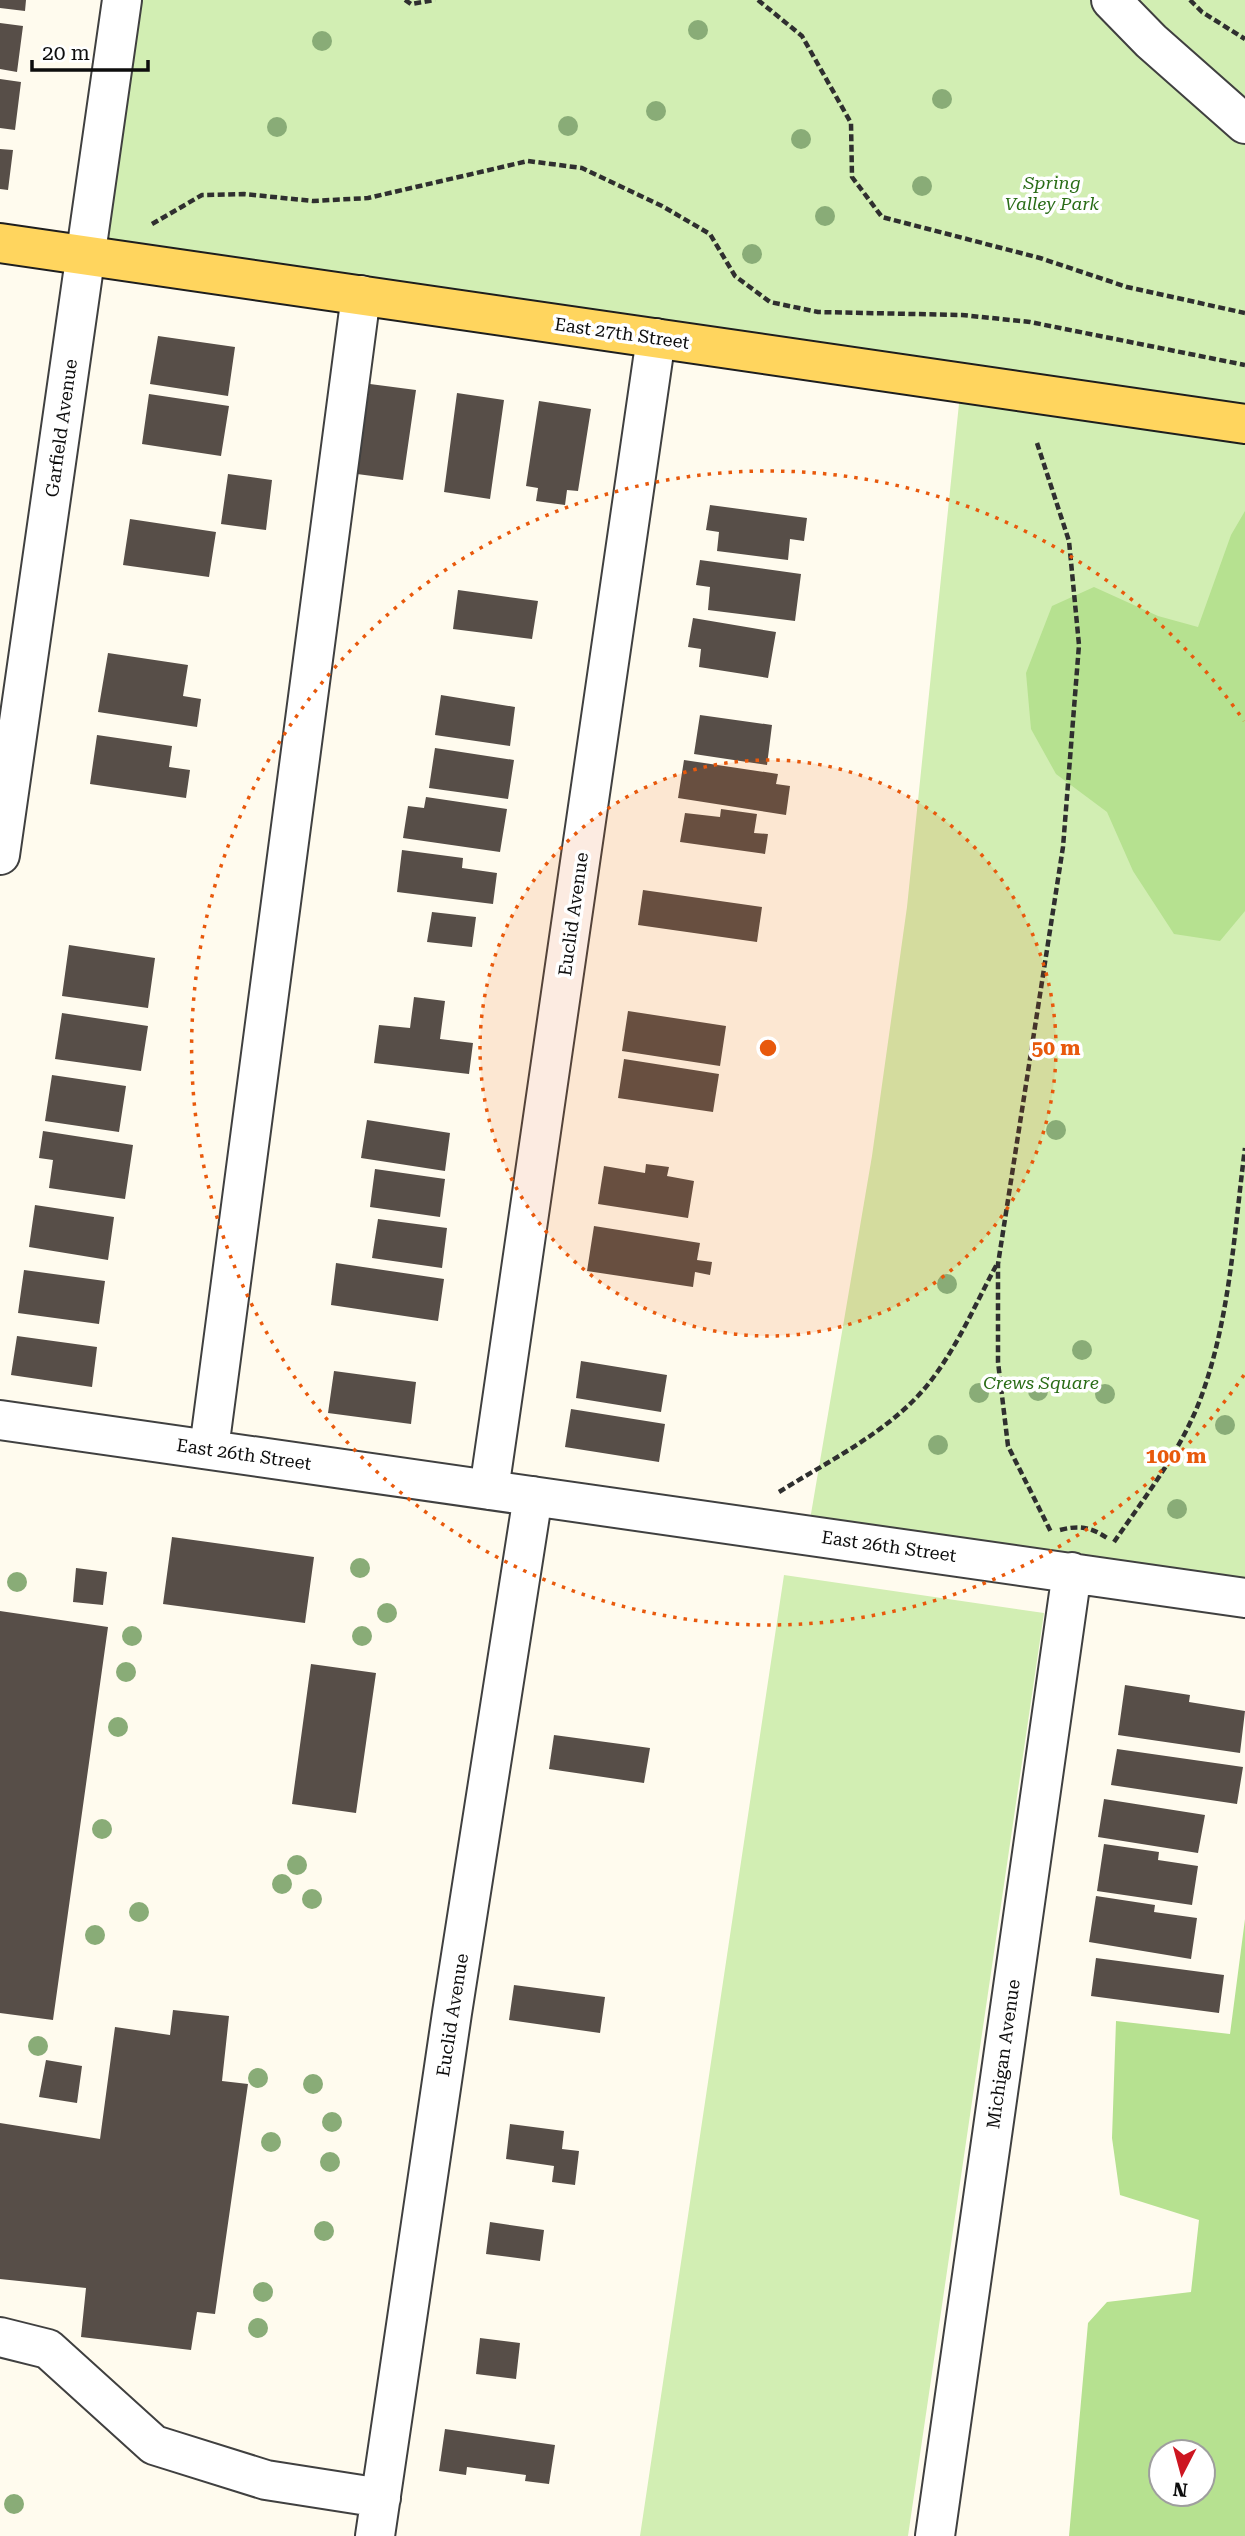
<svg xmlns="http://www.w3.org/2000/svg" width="1245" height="2536" viewBox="0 0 1245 2536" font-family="'Roboto Serif',serif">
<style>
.green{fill:#d2eeb3}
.forest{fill:#b6e190;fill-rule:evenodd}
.building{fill:#574e48}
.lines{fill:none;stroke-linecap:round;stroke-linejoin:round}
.minor-casing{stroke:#404040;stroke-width:42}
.major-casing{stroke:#1e1e1e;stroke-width:42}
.path{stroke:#2f2f2f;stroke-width:4.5;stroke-dasharray:7 3.5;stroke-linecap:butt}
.minor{stroke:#fff;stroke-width:38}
.major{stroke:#ffd55e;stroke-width:38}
.tree{fill:#89ac77}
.ring{fill:none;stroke:#e8590c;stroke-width:3.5;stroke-dasharray:3.5 7}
.labels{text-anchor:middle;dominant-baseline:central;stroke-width:7;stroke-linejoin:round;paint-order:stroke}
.park-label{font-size:18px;font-style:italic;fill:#296c16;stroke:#fff}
.street-label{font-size:18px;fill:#0d0d0d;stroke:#fff}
.centre{fill:#e8590c;stroke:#fff;stroke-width:3.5}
.ring-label{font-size:21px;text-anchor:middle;font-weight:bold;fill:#e8590c;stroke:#fff;stroke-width:7;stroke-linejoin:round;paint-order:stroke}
</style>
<rect width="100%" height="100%" fill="#fffbee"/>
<path class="green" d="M130,0h1115v1615l-441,-60 68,-399 35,-249 56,-542 -872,-127z
M784,1575l260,38 -136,923h-268z"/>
<path class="forest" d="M1245,511v400l-25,30 -46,-7 -41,-63 -26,-59 -51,-38 -25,-45 -5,-56 26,-67 42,-19 64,29 40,11 33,-92z
M1245,1919v617h-176l19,-213 19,-21 84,-10 8,-72 -79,-25 -8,-57 4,-117 114,13zM1203,2452v42h-42v-42z"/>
<path class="building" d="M0,0h26l-1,11 -25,-3z
M0,23l23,3 -6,46 -17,-3z
M0,79l21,3 -6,48 -15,-2z
M0,149l13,1 -5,40 -8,-1z
M158,336l77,11 -7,49 -78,-12z
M370,384l46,6 -13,90 -46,-6z
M457,393l47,7 -14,99 -46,-7z
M149,394l80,12 -8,50 -79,-12z
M539,401l52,8 -13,82 -11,-1 -2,15 -29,-4 2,-13 -12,-2z
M228,474l44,6 -6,50 -45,-6z
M710,505l97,13 -3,23 -14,-2 -2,21 -71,-9 2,-19 -13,-2z
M130,519l86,13 -7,45 -86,-12z
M700,560l101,14 -6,47 -87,-11 2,-23 -14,-2z
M458,590l80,11 -6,38 -79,-10z
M693,618l83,14 -8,46 -69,-11 2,-18 -13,-2z
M108,653l80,12 -5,31 18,3 -4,28 -99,-15z
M441,695l74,12 -5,39 -75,-11z
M700,715l72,10 -5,40 -73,-11z
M97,735l75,11 -3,21 21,3 -4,28 -96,-14z
M435,748l79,12 -6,39 -79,-11z
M684,760l94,14 -2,10 14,2 -4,29 -108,-17z
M426,797l81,12 -7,43 -97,-14 5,-32 16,2z
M721,809l36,5 -3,19 14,1 -3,20 -85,-12 5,-29 35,4z
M402,850l61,8 -1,10 35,5 -4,31 -96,-12z
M643,890l119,17 -5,35 -119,-17z
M432,912l44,5 -4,30 -45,-5z
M69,945l86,13 -7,50 -86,-12z
M414,997l31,4 -5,38 33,4 -4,31 -95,-11 5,-38 31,3z
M628,1011l98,15 -6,40 -98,-15z
M62,1013l86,13 -7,45 -86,-12z
M624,1059l95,15 -6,38 -95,-14z
M52,1075l74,11 -7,46 -74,-11z
M367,1120l83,13 -5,38 -84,-13z
M43,1131l90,14 -8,54 -76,-11 4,-28 -14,-2z
M646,1164l23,3 -2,9 27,5 -6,37 -90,-14 6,-38 41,7z
M375,1169l70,10 -5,38 -70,-10z
M35,1205l79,12 -6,43 -79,-13z
M378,1219l69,9 -5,40 -70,-10z
M594,1226l106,17 -3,17 15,2 -2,13 -15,-3 -2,15 -106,-16z
M336,1263l108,16 -6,42 -107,-16z
M24,1270l81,11 -6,43 -81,-11z
M17,1336l80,11 -5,40 -81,-12z
M581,1361l86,14 -6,37 -85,-14z
M334,1371l82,11 -5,42 -83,-11z
M571,1409l94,15 -6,38 -94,-15z
M172,1537l142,20 -9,66 -142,-19z
M76,1568l31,4 -4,33 -30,-3z
M0,1611l108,16 -55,393 -53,-7z
M311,1664l65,9 -20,140 -64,-9z
M1125,1685l65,10 -1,7 56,9 -5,42 -122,-18z
M554,1735l96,13 -6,35 -95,-14z
M1117,1749l126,18 -6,37 -126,-19z
M1104,1799l101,16 -7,38 -100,-16z
M1104,1844l55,8 -1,8 40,6 -6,39 -95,-14z
M1096,1896l59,9 -1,7 43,6 -6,41 -102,-17z
M1096,1958l128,17 -5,38 -128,-17z
M514,1985l91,12 -5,36 -91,-13z
M173,2010l56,6 -7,65 26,3 -33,230 -18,-2 -6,38 -110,-13 5,-49 -86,-9v-156l100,16 15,-112 55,8z
M46,2060l36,6 -5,37 -38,-6z
M510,2124l54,7 -2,18 17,2 -4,34 -23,-3 2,-16 -48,-7z
M490,2222l54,8 -4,31 -54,-7z
M480,2338l40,5 -4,36 -40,-5z
M445,2429l110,16 -6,39 -24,-3 1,-6 -59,-8 -1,8 -27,-4z"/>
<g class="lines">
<defs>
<path id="minor" d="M1111,0l40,41 94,83
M0,855l122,-855
M0,1420l1245,178
M209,1449l152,-1154
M489,1490l167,-1152
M0,2337l48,12 106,96 112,35 115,18
M375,2536l77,-523 81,-517
M935,2536l137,-964"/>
<path id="major" d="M0,243l1245,181"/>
</defs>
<use href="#minor" class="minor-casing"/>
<use href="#major" class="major-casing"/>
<path class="path" d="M405,0l6,4 24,-4
M758,0l44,36 49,87 1,54 30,40 158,41 87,29 118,26
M1190,0l12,12 43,27
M152,224l50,-29 42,-1 69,7 55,-3 160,-37 54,7 80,38 48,28 25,42 35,26 48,10 144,3 68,7 215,43
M1037,443l32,98 10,104 -16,202 -65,417v98l10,84 43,86
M779,1492c45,-28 95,-53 133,-90 38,-37 60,-92 85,-138
M1060,1530c19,-5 31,-3 47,8
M1114,1542c31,-45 66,-90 86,-142 30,-80 34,-167 45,-252"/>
<use href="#minor" class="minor"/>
<use href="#major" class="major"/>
</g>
<g class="tree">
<circle cx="698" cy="30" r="10"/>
<circle cx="322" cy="41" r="10"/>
<circle cx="942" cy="99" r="10"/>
<circle cx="656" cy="111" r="10"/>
<circle cx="568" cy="126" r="10"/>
<circle cx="277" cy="127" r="10"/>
<circle cx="801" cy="139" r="10"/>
<circle cx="922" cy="186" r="10"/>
<circle cx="825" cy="216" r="10"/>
<circle cx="752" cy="254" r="10"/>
<circle cx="1056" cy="1130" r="10"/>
<circle cx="947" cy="1284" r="10"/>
<circle cx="1082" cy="1350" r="10"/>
<circle cx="1038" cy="1391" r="10"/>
<circle cx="979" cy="1393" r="10"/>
<circle cx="1105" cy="1394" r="10"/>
<circle cx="1225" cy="1425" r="10"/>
<circle cx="938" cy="1445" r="10"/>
<circle cx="1177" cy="1509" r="10"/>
<circle cx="360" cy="1568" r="10"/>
<circle cx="17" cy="1582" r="10"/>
<circle cx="387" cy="1613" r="10"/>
<circle cx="132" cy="1636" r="10"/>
<circle cx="362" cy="1636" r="10"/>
<circle cx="126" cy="1672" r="10"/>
<circle cx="118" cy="1727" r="10"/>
<circle cx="102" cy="1829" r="10"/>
<circle cx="297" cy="1865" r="10"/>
<circle cx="282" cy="1884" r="10"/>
<circle cx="312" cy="1899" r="10"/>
<circle cx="139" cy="1912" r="10"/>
<circle cx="95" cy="1935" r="10"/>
<circle cx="38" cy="2046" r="10"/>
<circle cx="258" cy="2078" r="10"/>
<circle cx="313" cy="2084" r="10"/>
<circle cx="332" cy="2122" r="10"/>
<circle cx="271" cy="2142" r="10"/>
<circle cx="330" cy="2162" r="10"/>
<circle cx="324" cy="2231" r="10"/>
<circle cx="263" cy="2292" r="10"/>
<circle cx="258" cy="2328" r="10"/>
<circle cx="14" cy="2504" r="10"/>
</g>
<circle cx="768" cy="1048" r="288" fill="#e8590c" fill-opacity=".12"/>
<g class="ring">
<circle cx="768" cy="1048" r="288"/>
<path d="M1244 1375A577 577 0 1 1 1244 721"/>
</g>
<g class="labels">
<g class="park-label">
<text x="1052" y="182">Spring<tspan x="1052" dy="21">Valley Park</tspan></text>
<text x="1041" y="1382">Crews Square</text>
</g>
<g class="street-label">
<text transform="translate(622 333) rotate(8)">East 27th Street</text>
<text transform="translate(61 428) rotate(-82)">Garfield Avenue</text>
<text transform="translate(573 914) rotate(-82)">Euclid Avenue</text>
<text transform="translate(244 1454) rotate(8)">East 26th Street</text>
<text transform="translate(889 1546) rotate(8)">East 26th Street</text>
<text transform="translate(452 2015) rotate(-81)">Euclid Avenue</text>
<text transform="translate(1003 2054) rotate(-82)">Michigan Avenue</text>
</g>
</g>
<circle cx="768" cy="1048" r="10" class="centre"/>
<g class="ring-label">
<text x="1056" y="1055">50 m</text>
<text x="1176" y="1463">100 m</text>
</g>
<g transform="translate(1182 2473) rotate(186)"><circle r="33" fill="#ffffff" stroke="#9e9e9e" stroke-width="2"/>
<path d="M0-5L12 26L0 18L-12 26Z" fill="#cd1621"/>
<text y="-10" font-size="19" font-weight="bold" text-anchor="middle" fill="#0d0d0d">N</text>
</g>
<path d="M32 60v10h116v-10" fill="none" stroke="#0d0d0d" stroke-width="3.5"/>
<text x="42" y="60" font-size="21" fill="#0d0d0d" stroke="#ffffff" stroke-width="5" paint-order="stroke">20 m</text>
</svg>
